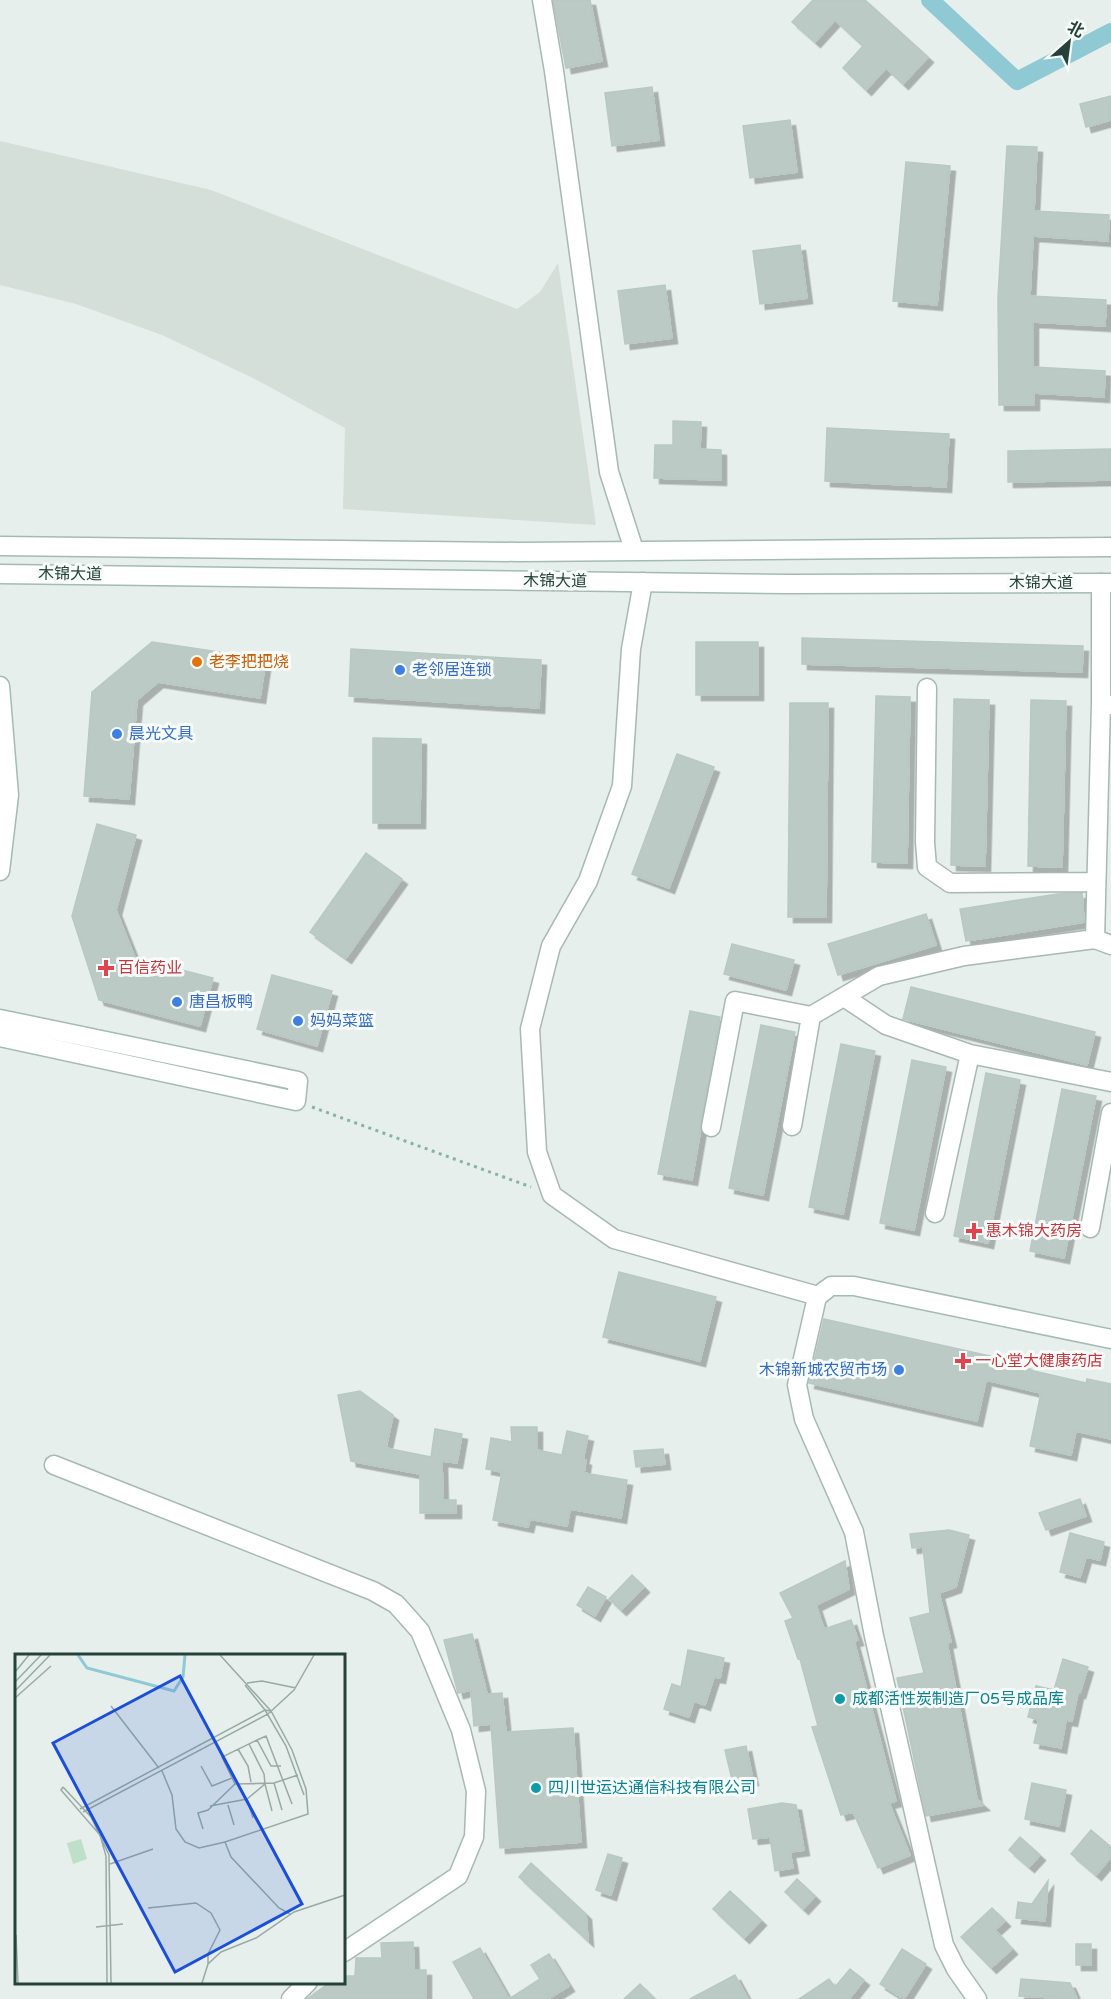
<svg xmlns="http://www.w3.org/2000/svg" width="1111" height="1999" viewBox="0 0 1111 1999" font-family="'Varela Round','Noto Sans SC',sans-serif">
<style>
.built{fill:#d4dfda}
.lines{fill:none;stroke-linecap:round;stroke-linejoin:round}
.canal{stroke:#8ec9d4;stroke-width:18}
.building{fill:#bbcac4;stroke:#b8c9c2;stroke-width:1.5;filter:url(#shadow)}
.street-casing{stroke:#a8b8b2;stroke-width:21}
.secondary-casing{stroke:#a4bbb3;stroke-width:21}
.path{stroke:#86b3a5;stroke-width:3;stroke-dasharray:3 4.5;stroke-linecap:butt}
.street{stroke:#fff;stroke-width:18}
.secondary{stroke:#fff;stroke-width:18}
.food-dot{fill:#e8710a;stroke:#f7fbf9;stroke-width:2}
.shop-dot{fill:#3f7fe0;stroke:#f7fbf9;stroke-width:2}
.health-dot{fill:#e0444e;stroke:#f7fbf9;stroke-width:2}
.culture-dot{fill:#0f9aa8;stroke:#f7fbf9;stroke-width:2}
.labels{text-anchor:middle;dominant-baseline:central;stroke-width:6;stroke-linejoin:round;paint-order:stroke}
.street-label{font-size:16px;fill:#24423a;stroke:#f7fbf9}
.food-label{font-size:16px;fill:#c56008;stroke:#f7fbf9;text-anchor:start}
.shop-label{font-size:16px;fill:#366cbe;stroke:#f7fbf9;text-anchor:start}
.health-label{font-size:16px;fill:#be3a42;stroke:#f7fbf9;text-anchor:start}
.culture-label{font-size:16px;fill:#0d838f;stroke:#f7fbf9;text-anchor:start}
.inset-river{fill:none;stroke:#8ec9d4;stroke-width:3}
.inset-road{fill:none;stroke:#98aaa4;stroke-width:1.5}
.view{fill:#1d4ed8;fill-opacity:0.15;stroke:#1d4ed8;stroke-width:3}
.inset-edge{fill:none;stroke:#24423a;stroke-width:3}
</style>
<defs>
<filter id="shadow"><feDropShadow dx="5.5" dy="5.5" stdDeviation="0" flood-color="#0004"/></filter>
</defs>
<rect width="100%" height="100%" fill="#e6efeb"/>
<path class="built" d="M0,141l211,49 306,119 23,-17 18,-29 38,262 -253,-16 2,-81 -90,-49 -93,-44 -86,-31 -76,-19z"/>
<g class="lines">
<path class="canal" d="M930,0l87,81 94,-49"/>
</g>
<path class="building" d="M553,0h37l12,61 -36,7z
M813,0h52l63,57 -25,27 -17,-16 -20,22 -23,-22 20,-22 -28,-26 -20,22 -23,-20z
M652,87l7,53 -47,6 -7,-53z
M1111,96v24l-25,7 -6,-23z
M790,120l7,52 -47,6 -7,-52z
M1007,146l30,1 -3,64 75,4 -1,26 -75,-5 -3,60 76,4 -1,26 -72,-4v45l72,4 -1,26 -70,-4v12h-35l-1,-108z
M906,162l44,4 -13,139 -44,-4z
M800,245l7,53 -47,6 -7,-53z
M665,285l7,53 -47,6 -7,-53z
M673,421l28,1 -1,27 21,1v30l-67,-2 1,-33h18z
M827,428l122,6 -3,53 -121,-6z
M1111,449v31l-103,2v-31z
M802,638l281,8 -1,26 -280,-8z
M152,642l114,17 -6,39 -102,-16 -21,18 -8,99 -45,-3 8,-104z
M696,642h62v53h-62z
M351,649l190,11 -2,48 -190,-12z
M876,696l34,1 -3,166 -35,-1z
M954,699l35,1 -4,166 -34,-1z
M1031,700l35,1 -4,166 -34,-1z
M790,703h38l-2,214h-38z
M373,738l48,1 -1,84h-47z
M677,754l37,13 -45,121 -37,-14z
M97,824l39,11 -20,75 19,48 78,20 -13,48 -101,-26 -27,-84z
M366,853l36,26 -56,79 -36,-26z
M1082,893l2,29 -118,19 -6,-32 98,-15z
M926,914l10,31 -98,30 -10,-31z
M732,944l62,16 -8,30 -62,-16z
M272,975l60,16 -15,55 -60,-17z
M911,987l184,45 -8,33 -184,-46z
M690,1011l30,6 -28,163 -34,-6z
M761,1025l34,7 -32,163 -34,-7z
M841,1044l34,7 -32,163 -34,-7z
M912,1060l34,7 -32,163 -34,-7z
M986,1073l34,7 -32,163 -34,-7z
M1062,1089l34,7 -32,162 -34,-7z
M619,1272l97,25 -16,64 -97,-24z
M824,1319l202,45 -1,5 61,14 1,-4 24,5v55l-35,-8 -5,24 -41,-9 11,-53 -55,-13 -9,41 -168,-38z
M360,1391l33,24 -7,33 45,9 4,-28 27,5 -5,29 -15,-2 1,39h13v13h-36v-39l-69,-13 -13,-66z
M511,1427h26v23l25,5 5,-24 21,5 -5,23 3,1 -2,13 43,7 -6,38 -51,-9 -3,17 -37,-7 -2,8 -35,-7 9,-48 -16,-3 5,-31 21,4z
M663,1449l2,15 -29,3 -2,-16z
M1080,1499l6,17 -40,14 -7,-17z
M949,1530l20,5 -13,52 -17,6 12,49 -4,1 30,156 7,6 -58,11 -29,-138 27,-5 -14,-55 20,-5 -7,-66 -11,1 -2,-14z
M1070,1533l34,9 -4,18 -14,-3 -6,20 -20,-5z
M845,1561l4,28 -33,16 8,24 27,-9 7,20 -4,1 42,160 -7,2 21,52 -32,13 -25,-56 -12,3 -29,-88 6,-1 -18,-67h-2l-13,-38 8,-3 -13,-25z
M632,1575l12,12 -23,23 -12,-11z
M588,1587l18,10 -11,19 -18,-11z
M472,1634l15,60 15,-1 4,39 67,-4 8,114 -81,6 -9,-124 -17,2 -3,-36 -13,3 -14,-53z
M688,1650l36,8 -4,20 -6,-1 -9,28 -11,-4 -5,16 -25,-8 8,-25 9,3z
M1063,1659l25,8 -8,26h-2l-6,28 -6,-1 -5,28 -27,-5 5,-23 -11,-3 8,-31 18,4z
M746,1746l7,34 -20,4 -8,-34z
M1032,1783l34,7 -7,36 -34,-7z
M782,1803l14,2 8,45 -14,2 3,16 -18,3 -5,-34 -17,2 -5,-30z
M1091,1830l20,17v10l-15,18 -25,-21z
M1020,1837l20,18 -11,12 -20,-17z
M608,1854l14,4 -11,37 -15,-5z
M531,1863l55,51 2,27 -69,-64z
M797,1879l18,17 -12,13 -18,-17z
M1048,1881l-3,40 -29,-3 2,-16 14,2z
M730,1891l31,29 -17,18 -31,-29z
M992,1908l13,13 -10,9 17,19 -21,19 -30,-31z
M413,1942l1,28h12v29h-119l22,-16h15v-7h11l1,-18h26l-1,-15z
M1076,1944h15v21h-15z
M480,1948l29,51h-35l-21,-37z
M902,1949l24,15 -22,35 -24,-15z
M549,1954l20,32 -21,13h-39l31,-20 -9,-14z
M850,1969l14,11 -15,19h-50l30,-20 6,8z
M735,1975l13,24h-58z
M1021,1979l49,4 7,16 -58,-3z
M640,1984l15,15h-31z"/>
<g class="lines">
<defs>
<path id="street" d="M542,0l12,71 55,401 25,78
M643,582l-12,67 -9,137 -34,95 -37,65 -21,83 7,123 15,43 62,44 204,57
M927,688l-2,154 2,25 23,16 146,-1
M1101,704v-121
M1095,939l6,-235 10,1
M844,997l42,28 84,29 141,28
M792,1126l19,-110
M711,1127l24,-126 76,15 68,-40 85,-20 131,-17 16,6
M935,1213l35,-159
M1090,1228l21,-115
M827,1289l-10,8 -20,88 7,34 50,113 20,104 70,309 12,24 21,30
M54,1465l319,126 23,13 24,27 41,99 15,61 -2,46 -16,39 -114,76
M291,1999l17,-17"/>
<path id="secondary" d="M0,546l519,6 592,-5
M0,574l789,10 322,-1
M0,686l9,109 -9,76
M0,1019l298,62 -2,20 -296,-64
M831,1286h23l257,53"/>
</defs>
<use href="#street" class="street-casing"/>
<use href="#secondary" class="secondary-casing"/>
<path class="path" d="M312,1107l219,80"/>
<use href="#street" class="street"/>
<use href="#secondary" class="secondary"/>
</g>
<circle class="food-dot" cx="197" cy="662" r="6"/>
<g class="shop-dot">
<circle cx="400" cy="670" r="6"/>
<circle cx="117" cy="734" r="6"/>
<circle cx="177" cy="1002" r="6"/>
<circle cx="298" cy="1021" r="6"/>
<circle cx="899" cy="1370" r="6"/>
</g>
<g class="health-dot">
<path d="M103 959h6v6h6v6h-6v6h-6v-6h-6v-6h6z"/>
<path d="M971 1222h6v6h6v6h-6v6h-6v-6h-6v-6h6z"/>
<path d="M960 1352h6v6h6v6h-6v6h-6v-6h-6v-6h6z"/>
</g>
<g class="culture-dot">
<circle cx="840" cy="1699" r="6"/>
<circle cx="536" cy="1788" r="6"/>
</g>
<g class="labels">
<g class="street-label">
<text transform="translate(70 574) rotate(1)">木锦大道</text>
<text transform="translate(555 581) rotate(1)">木锦大道</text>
<text x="1041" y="583">木锦大道</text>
</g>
<g class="food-label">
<text x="209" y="662">老李把把烧</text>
</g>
<g class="shop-label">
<text x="412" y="670">老邻居连锁</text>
<text x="129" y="734">晨光文具</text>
<text x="189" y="1002">唐昌板鸭</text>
<text x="310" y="1021">妈妈菜篮</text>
<text x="887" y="1370" text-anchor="end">木锦新城农贸市场</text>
</g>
<g class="health-label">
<text x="118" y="968">百信药业</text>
<text x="986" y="1231">惠木锦大药房</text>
<text x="975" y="1361">一心堂大健康药店</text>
</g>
<g class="culture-label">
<text x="852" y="1699">成都活性炭制造厂05号成品库</text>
<text x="548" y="1788">四川世运达通信科技有限公司</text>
</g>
</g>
<g transform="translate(15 1654)">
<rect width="330" height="330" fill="#e6efeb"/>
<path d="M66,185l6,20 -14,5 -6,-21z" fill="#bfe0c8"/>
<path class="inset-river" d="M63,1l9,13 87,23 9,-14 2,-22"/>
<path class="inset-road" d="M205,1l51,56 21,39 14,39 2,25 -83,28 6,15 48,51 11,6M0,18l14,-17M0,28l26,-27M232,29l15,-2 34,7M230,31l20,25 21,36 18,49M0,37l35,-36M0,44l36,-32M96,52l48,62M242,86l9,-4 26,68M234,90l15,30 1,10M223,95l10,17 3,16M186,112l11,20 20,-8M147,117l10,24 4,34 9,13 14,6 26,-6M259,129l8,27M220,130l-13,-27 35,-17 14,26h10M48,133l-2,3 39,45 6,21 1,127M48,133l28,30 18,38 2,128M232,145l6,19M213,151l6,20M195,152l37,-7 18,-15 7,27M65,155l185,-99 6,1M68,158l185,-98 26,-24 20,-35M188,175l-5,-16 10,-3 27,-26 39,-1 24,-8M95,210l43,-15M133,254l48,-5 15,10 9,17 -12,24v10M81,273l27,-3M1,281l2,48M187,329l6,-19 13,-12 35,-14 38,-26 51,-17"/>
<path class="view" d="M165,22l122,228 -127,68 -122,-229z"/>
<rect width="330" height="330" class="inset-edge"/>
</g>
<g transform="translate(1069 42) rotate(28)" stroke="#f7fbf9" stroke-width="4.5" paint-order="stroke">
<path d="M0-4.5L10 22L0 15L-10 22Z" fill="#24423a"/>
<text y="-9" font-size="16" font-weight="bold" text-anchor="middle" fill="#24423a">北</text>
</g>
</svg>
